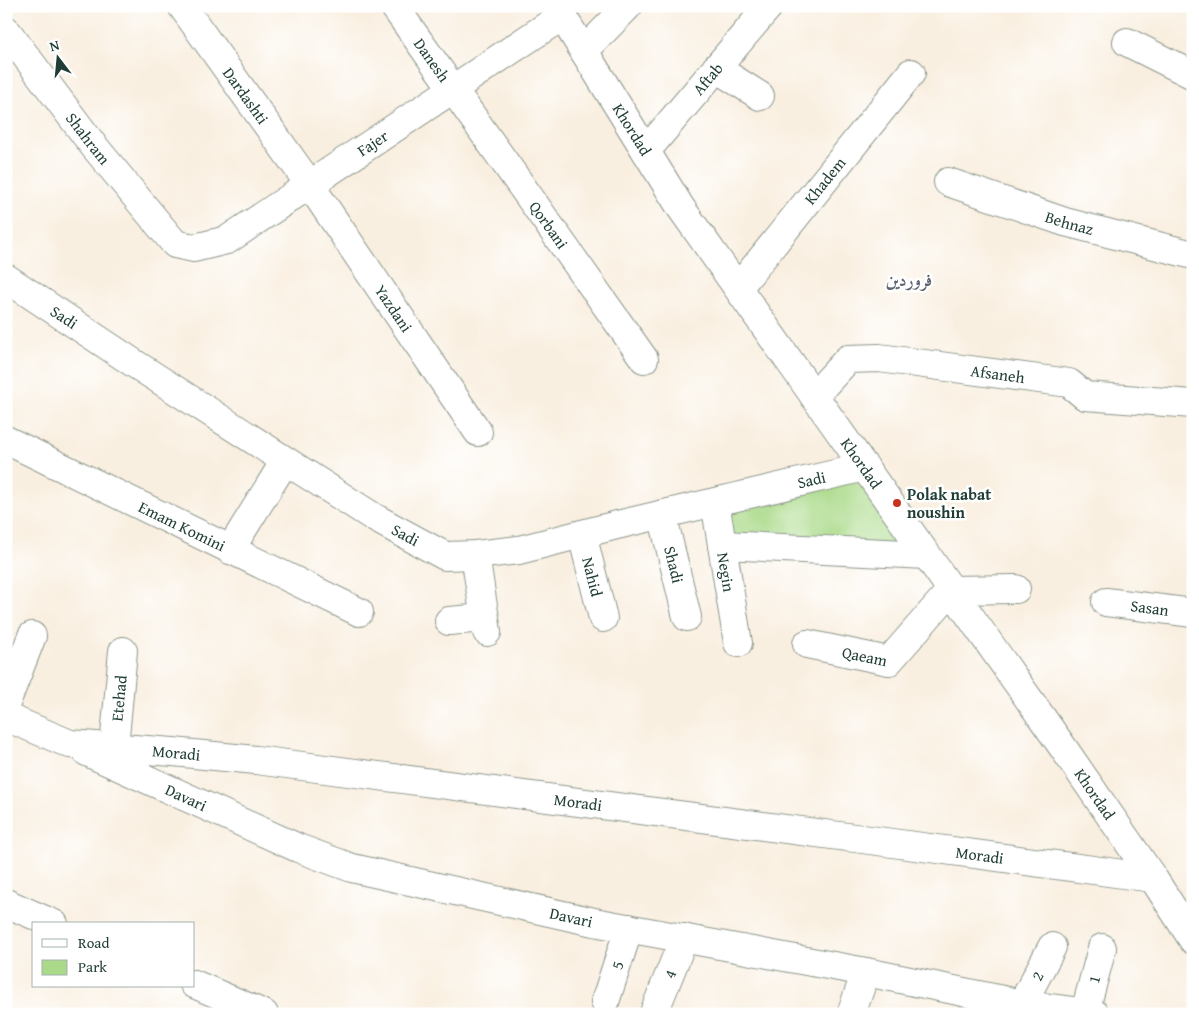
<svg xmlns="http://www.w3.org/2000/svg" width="1199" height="1020" viewBox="0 0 1199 1020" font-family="'Gentium Book Plus',Amiri,serif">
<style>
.green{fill:#aada89;stroke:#648c5e}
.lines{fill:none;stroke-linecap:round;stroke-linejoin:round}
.minor-casing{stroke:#8c968a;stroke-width:30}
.major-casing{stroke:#8c968a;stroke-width:30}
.minor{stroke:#fff;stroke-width:28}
.major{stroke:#fff;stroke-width:28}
.poi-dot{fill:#c8321e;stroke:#fff;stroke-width:2}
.labels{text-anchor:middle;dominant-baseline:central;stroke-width:5;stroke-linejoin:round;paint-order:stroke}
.street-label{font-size:16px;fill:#1f3d34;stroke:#fff}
.poi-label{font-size:16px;font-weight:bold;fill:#1f3d34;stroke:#fff;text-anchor:start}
.neighbourhood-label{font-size:18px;font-weight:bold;fill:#5d6571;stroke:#fff}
</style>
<rect width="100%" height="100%" fill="#fff"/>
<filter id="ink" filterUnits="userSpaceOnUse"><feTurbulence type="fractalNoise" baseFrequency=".02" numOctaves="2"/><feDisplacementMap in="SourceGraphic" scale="10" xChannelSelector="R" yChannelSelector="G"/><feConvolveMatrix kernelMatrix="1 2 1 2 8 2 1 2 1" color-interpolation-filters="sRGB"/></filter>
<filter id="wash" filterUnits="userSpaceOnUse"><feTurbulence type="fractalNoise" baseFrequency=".0096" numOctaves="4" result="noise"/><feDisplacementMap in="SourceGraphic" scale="20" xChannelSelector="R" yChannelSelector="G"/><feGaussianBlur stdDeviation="1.12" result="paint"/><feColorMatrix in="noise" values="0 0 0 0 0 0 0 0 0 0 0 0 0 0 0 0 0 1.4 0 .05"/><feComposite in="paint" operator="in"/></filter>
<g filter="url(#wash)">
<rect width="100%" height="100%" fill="#f9efe0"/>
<path class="green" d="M860,480l36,65 -163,-7 -6,-30z"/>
</g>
<g filter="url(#ink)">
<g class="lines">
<defs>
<g id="minor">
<path id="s1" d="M182,6l128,179 168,247"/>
<path id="s2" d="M394,6l250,353"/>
<path id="s3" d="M6,30l87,115 82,99 19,4 33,-8 335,-224"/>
<path d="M1127,42l66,33"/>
<path d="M584,51l44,-45"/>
<path d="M716,68l44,28"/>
<path id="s4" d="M646,151l123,-145"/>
<path id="s5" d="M948,182l117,40 128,33"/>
<path id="s6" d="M6,278l129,86 240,154 70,38 30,-1 44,-5 98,-25 248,-58"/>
<path id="s7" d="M738,288l173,-215"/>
<path id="s8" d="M814,396l34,-37 31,-1 190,25 16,13 108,8"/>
<path id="s9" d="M6,440l353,172"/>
<path id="s10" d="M715,502l23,141"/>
<path id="s11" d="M662,514l25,103"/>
<path id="s12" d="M582,534l21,84"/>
<path d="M722,545l205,10"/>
<path d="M230,550l55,-89"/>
<path d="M475,555l12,77"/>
<path id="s13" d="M1106,602l87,11"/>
<path d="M449,621l36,-3"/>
<path id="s14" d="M807,644l82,17 62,-71 65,-1"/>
<path d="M6,703l26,-67"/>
<path id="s15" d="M6,717l64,27 103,8 83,8 614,80 283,38"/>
<path id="s16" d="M114,747l9,-96"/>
<path id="s17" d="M87,752l211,96 54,20 242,54 272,50 156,32 73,10"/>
<path d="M6,903l48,21"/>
<path d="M194,984l70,30"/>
<path id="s18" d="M605,1002l24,-74"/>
<path id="s19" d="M1022,1004l30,-57"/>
<path id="s20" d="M655,1010l29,-72"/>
<path id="s21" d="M1085,1012l17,-64"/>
<path d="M851,1014l15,-42"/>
</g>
<g id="major">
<path id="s22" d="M556,6l125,202 381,538 91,132 40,62"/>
</g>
</defs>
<use href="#minor" class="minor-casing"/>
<use href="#major" class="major-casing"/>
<use href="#minor" class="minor"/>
<use href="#major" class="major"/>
</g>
</g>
<circle class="poi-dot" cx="897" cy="503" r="5"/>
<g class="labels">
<g class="street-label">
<text stroke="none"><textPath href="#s2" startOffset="66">Danesh</textPath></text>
<text stroke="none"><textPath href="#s4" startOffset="95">Aftab</textPath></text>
<text stroke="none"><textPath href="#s1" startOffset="110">Dardashti</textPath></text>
<text stroke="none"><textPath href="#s22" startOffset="145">Khordad</textPath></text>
<text stroke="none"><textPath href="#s3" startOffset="136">Shahram</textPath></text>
<text stroke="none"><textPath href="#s3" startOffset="501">Fajer</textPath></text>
<text stroke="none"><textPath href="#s7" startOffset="138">Khadem</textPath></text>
<text stroke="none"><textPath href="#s5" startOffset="128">Behnaz</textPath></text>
<text stroke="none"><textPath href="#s2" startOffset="268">Qorbani</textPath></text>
<text stroke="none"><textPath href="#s1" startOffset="369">Yazdani</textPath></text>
<text stroke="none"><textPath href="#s6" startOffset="70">Sadi</textPath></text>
<text stroke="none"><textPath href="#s8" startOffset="201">Afsaneh</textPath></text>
<text stroke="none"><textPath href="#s22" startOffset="550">Khordad</textPath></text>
<text stroke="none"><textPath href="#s6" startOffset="895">Sadi</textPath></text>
<text stroke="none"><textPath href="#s9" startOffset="196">Emam Komini</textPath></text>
<text stroke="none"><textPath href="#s6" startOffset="475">Sadi</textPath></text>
<text stroke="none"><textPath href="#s11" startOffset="52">Shadi</textPath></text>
<text stroke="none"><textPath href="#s10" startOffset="71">Negin</textPath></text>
<text stroke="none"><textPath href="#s12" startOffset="44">Nahid</textPath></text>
<text stroke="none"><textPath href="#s13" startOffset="44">Sasan</textPath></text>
<text stroke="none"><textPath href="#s14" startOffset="59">Qaeam</textPath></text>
<text stroke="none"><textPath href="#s16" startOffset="49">Etehad</textPath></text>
<text stroke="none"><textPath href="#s15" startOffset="176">Moradi</textPath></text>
<text stroke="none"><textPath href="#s22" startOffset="955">Khordad</textPath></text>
<text stroke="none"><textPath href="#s17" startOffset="109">Davari</textPath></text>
<text stroke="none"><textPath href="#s15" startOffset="581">Moradi</textPath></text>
<text stroke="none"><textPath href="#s15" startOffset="986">Moradi</textPath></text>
<text stroke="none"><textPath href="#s17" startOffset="514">Davari</textPath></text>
<text stroke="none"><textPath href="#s18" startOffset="39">5</textPath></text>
<text stroke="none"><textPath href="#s20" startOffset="39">4</textPath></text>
<text stroke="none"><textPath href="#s19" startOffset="32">2</textPath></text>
<text stroke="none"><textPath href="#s21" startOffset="34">1</textPath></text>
</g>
<g class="poi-label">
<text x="907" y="494">Polak nabat<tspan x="907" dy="18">noushin</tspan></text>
</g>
<g class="neighbourhood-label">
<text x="909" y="279">فروردین</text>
</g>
</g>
<rect width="1199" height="1020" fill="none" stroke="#fff" stroke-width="25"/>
<rect x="32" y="922" width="162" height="65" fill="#ffffff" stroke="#a5b1ae"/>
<rect x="42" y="939" width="25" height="8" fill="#ffffff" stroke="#a5b1ae"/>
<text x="78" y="948" font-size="15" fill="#1f3d34">Road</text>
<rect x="42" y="960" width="25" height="15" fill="#aada89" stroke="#a5b1ae"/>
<text x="78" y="972" font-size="15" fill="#1f3d34">Park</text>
<g transform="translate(58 58) rotate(344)" stroke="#ffffff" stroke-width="4" paint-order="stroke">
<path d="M0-4L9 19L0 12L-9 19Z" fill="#1f3d34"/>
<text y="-8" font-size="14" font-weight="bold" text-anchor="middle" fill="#1f3d34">N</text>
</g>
</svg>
